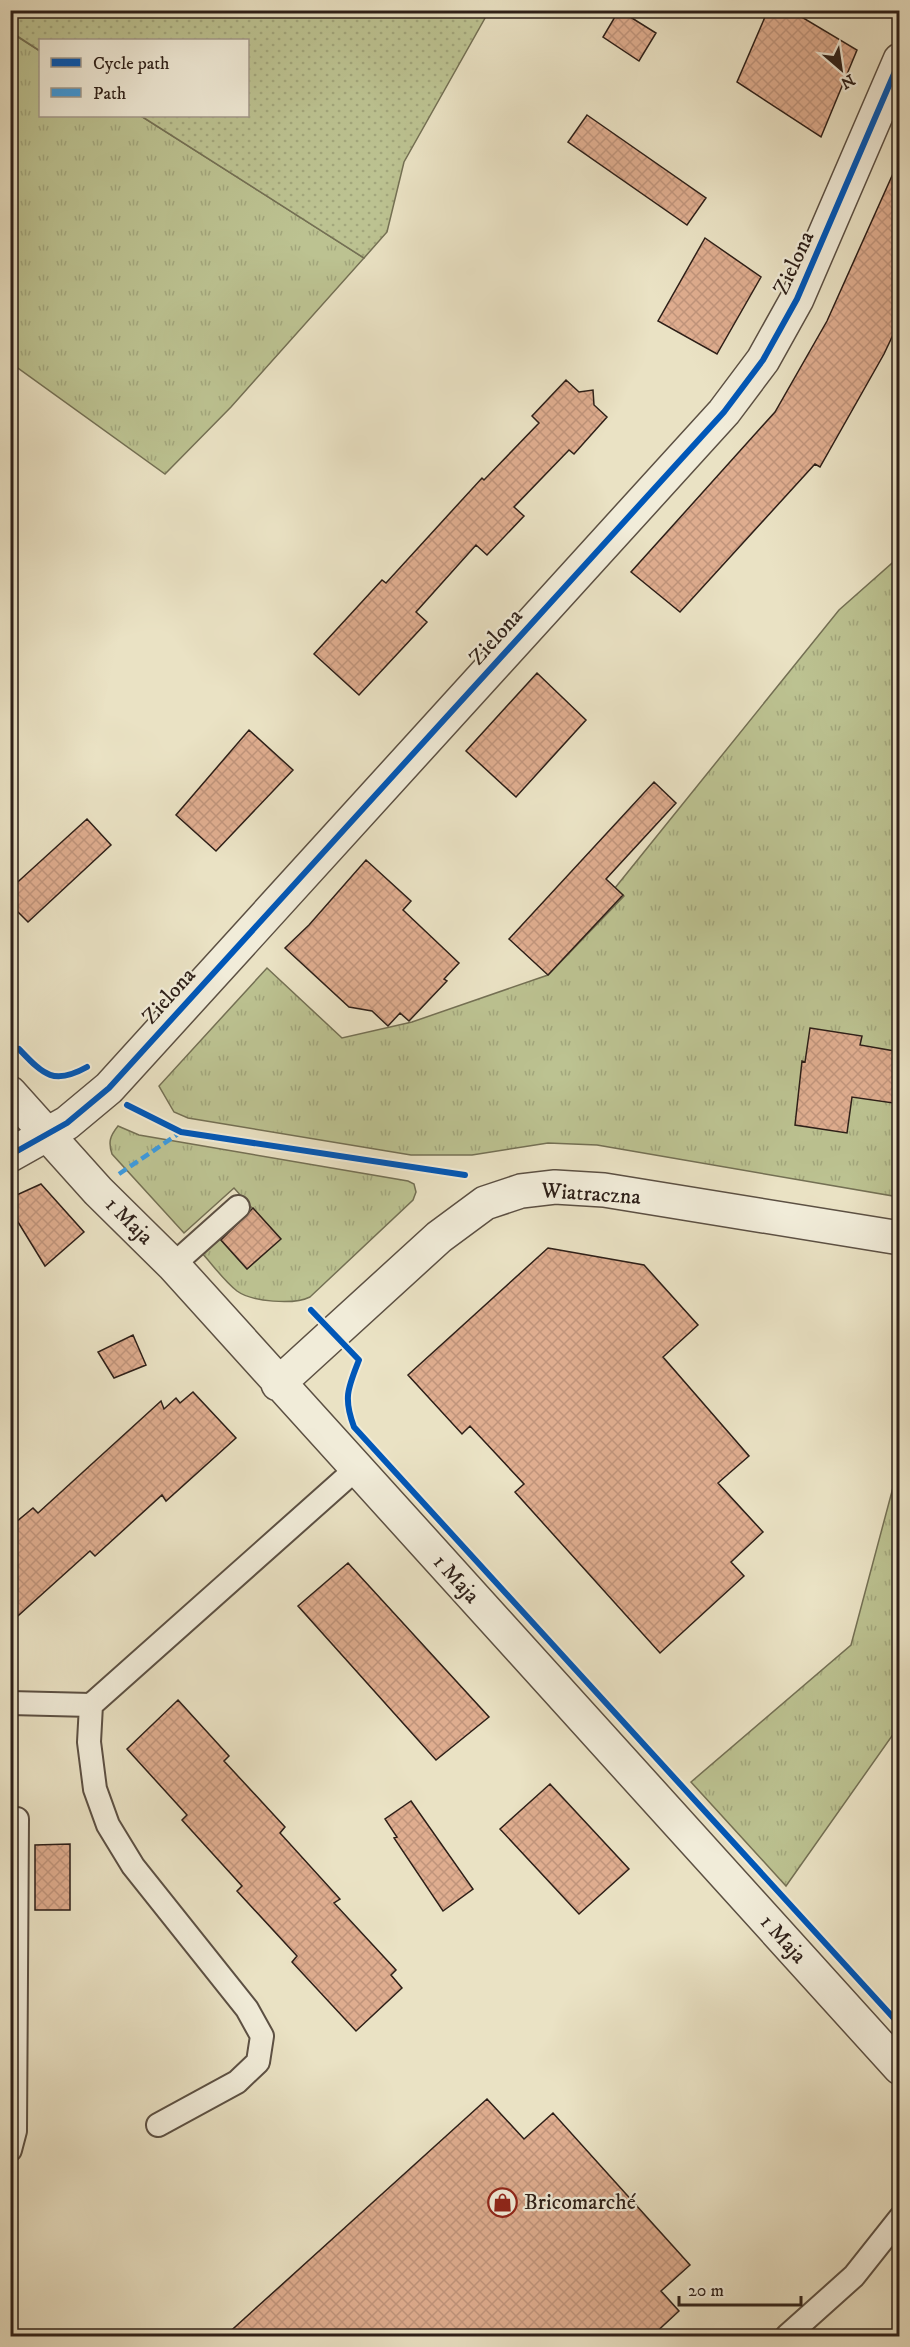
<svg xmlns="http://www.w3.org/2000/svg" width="910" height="2347" viewBox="0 0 910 2347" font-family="'IM FELL DW Pica',serif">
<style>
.grass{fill:url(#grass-tufts);stroke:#747054;stroke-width:1.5}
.garden{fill:url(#garden-dots);stroke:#747054;stroke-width:1.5}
.building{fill:url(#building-cross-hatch);stroke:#2d1f18;stroke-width:1.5}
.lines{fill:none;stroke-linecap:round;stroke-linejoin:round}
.lane-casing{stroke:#5c5043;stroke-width:26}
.street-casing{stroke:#5c5043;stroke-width:36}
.lane{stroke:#f1ecd9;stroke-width:22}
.street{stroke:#f1ecd9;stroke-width:33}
.quiet{stroke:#3d9bdf;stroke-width:4.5;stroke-dasharray:9 4.5;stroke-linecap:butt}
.cycleway-casing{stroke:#f1ecd9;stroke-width:10}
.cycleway{stroke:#0057b8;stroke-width:6}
.labels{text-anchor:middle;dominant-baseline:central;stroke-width:4.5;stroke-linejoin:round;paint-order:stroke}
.street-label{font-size:22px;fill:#2d1f18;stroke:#f1ecd9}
.poi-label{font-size:22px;fill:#2d1f18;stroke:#f1ecd9;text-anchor:start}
</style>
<defs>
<pattern id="grass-tufts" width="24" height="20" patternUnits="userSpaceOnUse" patternTransform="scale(1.5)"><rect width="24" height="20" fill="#bcc291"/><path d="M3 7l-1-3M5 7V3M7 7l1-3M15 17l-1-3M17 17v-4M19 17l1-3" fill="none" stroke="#a2a67c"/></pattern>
<pattern id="garden-dots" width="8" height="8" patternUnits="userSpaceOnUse" patternTransform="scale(1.5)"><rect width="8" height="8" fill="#bcc291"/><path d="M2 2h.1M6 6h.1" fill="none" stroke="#a2a67c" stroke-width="1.8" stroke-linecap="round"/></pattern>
<pattern id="building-cross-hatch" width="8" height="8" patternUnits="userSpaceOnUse" patternTransform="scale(1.5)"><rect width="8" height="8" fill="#dfad8f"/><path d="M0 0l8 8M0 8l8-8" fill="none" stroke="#c0947b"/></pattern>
</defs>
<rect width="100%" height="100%" fill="#eae2c4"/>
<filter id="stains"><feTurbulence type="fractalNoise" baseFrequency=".00333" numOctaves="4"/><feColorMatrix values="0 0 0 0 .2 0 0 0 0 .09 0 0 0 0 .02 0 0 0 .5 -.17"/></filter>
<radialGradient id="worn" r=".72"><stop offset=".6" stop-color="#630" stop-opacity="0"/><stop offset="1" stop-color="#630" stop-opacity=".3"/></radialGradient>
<path class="grass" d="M10,32l30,19v65h101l223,142 -133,149 -66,67 -154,-111z
M899,557v640l-302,-52 -49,-2 -76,12h-61l-223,-37 -14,-6 -15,-26 108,-118 75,70 70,-16 136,-47 76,-79 -9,-8 224,-278z
M118,1126l21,9 269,46 6,3 2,8 -3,8 -103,97c-16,8 -58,5 -73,-6 -13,-10 -24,-26 -36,-39l18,-14 28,31 33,-30 -46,-51 -50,45 -72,-79c-4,-12 -2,-18 6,-28z
M899,1465v261l-113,160 -95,-104 160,-137z"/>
<path class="garden" d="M10,11l1,-1 478,1 -85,151 -17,70 -23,26 -223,-142h107v-76h-208v11l-29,-19z"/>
<path class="building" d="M619,10l37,23 -17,28 -36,-24z
M768,10h22l67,40 -36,87 -84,-55z
M587,115l119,83 -19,27 -119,-83z
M900,158v162l-16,34 -64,113 -5,-3 -135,148 -49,-40 144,-160 52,-91z
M705,238l56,39 -44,77 -59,-33z
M566,380l13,12 14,-2 1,15 13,12 -33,37 -5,-4 -55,57 10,9 -37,39 -11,-10 -60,67 11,10 -68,73 -45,-41 68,-74 4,3 96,-105 2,2 55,-57 -7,-7z
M537,673l49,47 -70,77 -50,-46z
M249,730l44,40 -77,81 -40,-36z
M654,782l22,21 -70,76 17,16 -75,80 -39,-36z
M87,819l24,26 -83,77 -18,-18v-15z
M366,860l45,41 -8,9 56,53 -15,16 3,2 -38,40 -9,-8 -12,13 -16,-15 -23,-4 -64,-59 24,-23z
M810,1028l52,8 -2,9 40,7v52l-48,-7 -5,36 -52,-8 7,-64 3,1z
M41,1184l43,48 -39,34 -35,-57v-11z
M253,1208l28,31 -34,30 -26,-29z
M548,1248l96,17 54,60 -35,32 86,99 -31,27 45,49 -32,30 13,14 -84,77 -145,-161 9,-8 -54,-58 -8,8 -54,-59z
M133,1335l13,30 -32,13 -16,-26z
M193,1392l43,46 -70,63 -4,-6 -67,61 -5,-5 -80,72v-96l23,-19 5,5 123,-112 3,8 12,-11 4,5z
M348,1563l141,154 -53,43 -138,-154z
M178,1700l51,56 -5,5 61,66 -5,6 60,66 -6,4 62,67 -5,5 11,13 -46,43 -64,-69 5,-6 -60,-65 5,-5 -60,-66 5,-5 -60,-66z
M550,1784l79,85 -50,45 -79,-85z
M411,1801l62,88 -30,22 -49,-73 3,-1 -12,-18z
M70,1844v66h-35v-65z
M487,2099l37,40 29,-26 137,152 -29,26 18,20 -28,26h-427z"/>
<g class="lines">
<defs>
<path id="lane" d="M173,1265l65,-58
M10,1703l81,2
M10,1819h7l-2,312 -5,19
M158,2125l79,-43 21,-20 4,-26 -15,-27 -114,-143 -25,-41 -13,-36 -6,-47 2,-37 265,-236
M787,2336l67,-60 46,-58"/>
<path id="street" d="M10,1093l88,98 75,74 727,803
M10,1155l57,-32 42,-35 615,-676 39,-52 34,-61 103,-239
M278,1384l161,-147 46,-34 36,-12 34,-4 49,3 296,48"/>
</defs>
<use href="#lane" class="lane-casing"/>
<use href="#street" class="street-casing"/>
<use href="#lane" class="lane"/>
<use href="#street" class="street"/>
<path class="quiet" d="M119,1174l62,-42"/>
<defs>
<path id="cycleway" d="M19,1049c24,25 34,37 68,18
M127,1105l54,27 284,43
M10,1155l57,-32 42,-35 615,-676 39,-52 34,-61 103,-239
M311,1310l48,50c-11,28 -16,38 -5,67l546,598"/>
</defs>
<use href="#cycleway" class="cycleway-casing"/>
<use href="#cycleway" class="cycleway"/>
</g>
<defs>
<symbol id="shop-ring" viewBox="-11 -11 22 22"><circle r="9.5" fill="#f1ecd9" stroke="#8f2418" stroke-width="1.5"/><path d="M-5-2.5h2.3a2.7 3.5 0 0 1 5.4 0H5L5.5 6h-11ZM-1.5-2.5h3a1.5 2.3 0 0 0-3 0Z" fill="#8f2418"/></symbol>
</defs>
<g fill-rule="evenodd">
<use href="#shop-ring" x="486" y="2186" width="33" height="33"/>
</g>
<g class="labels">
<g class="street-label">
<text transform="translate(794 263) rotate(-65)">Zielona</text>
<text transform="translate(496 637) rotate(-48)">Zielona</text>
<text transform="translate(169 996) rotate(-48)">Zielona</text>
<text transform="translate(591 1194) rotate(4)">Wiatraczna</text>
<text transform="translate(129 1221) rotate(45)">1 Maja</text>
<text transform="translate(456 1579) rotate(48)">1 Maja</text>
<text transform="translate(783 1939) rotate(48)">1 Maja</text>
</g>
<g class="poi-label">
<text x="524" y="2202">Bricomarché</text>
</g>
</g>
<rect width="910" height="2347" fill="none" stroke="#eae2c4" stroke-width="36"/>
<rect x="12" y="12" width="886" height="2323" fill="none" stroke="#2d1f18" stroke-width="3"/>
<rect x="18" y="18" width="874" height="2311" fill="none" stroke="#2d1f18" stroke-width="1.5"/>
<rect x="39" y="39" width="210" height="78" fill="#f1ecd9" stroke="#a39a8c" stroke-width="1.5"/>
<rect x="51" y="58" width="30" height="9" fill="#0057b8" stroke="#a39a8c" stroke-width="1.5"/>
<text x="93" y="69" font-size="18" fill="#2d1f18">Cycle path</text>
<rect x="51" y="88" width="30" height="9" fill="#3d9bdf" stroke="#a39a8c" stroke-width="1.5"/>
<text x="93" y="99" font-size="18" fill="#2d1f18">Path</text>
<g transform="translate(841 69) rotate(151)" stroke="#f1ecd9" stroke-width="4.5" paint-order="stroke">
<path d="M0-4.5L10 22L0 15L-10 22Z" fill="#2d1f18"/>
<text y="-9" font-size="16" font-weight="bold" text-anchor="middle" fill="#2d1f18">N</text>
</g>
<path d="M679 2296v9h122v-9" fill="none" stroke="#2d1f18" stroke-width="3"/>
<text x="688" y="2296" font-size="18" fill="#2d1f18" stroke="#f1ecd9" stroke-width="4.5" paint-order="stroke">20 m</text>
<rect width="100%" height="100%" filter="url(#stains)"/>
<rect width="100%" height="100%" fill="url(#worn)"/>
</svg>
